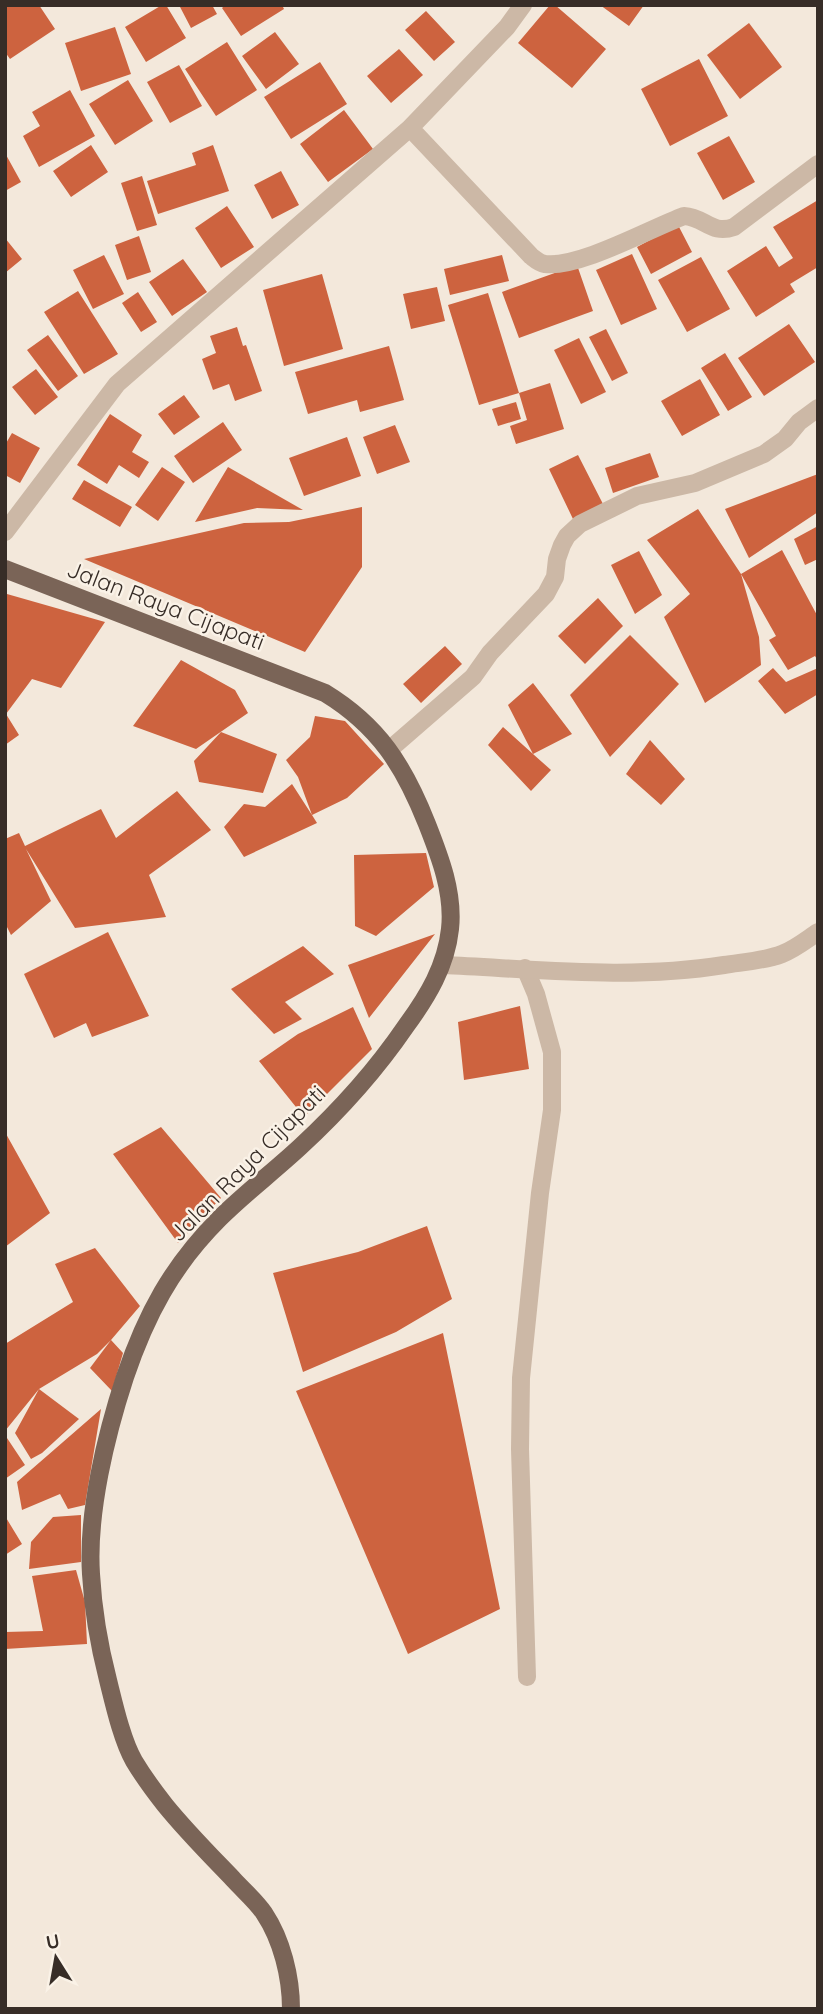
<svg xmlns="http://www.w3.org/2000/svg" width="823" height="2014" viewBox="0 0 823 2014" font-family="Quicksand,sans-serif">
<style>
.building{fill:#cd633f}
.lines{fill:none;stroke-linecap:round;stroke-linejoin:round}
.service{stroke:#ccb8a6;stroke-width:18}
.minor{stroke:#ccb8a6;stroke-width:18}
.primary{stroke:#7a6457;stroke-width:18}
.labels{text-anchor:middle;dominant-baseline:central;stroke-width:5;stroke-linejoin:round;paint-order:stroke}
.street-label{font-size:23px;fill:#372d27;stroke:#faf2e7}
</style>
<rect width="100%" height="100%" fill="#f3e8db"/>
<path class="building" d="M5,5h34l16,24 -45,30 -5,-7z
M162,5h4l20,33 -40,24 -21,-35z
M179,5h33l5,9 -26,14z
M225,5h57l2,4 -43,27 -19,-28z
M550,5h5l51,44 -34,39 -54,-45z
M600,5h44l-15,21z
M426,11l29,31 -21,19 -29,-31z
M749,23l33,44 -42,32 -33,-44z
M115,27l16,47 -50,17 -16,-48z
M275,32l24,32 -33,25 -24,-33z
M227,42l30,48 -41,26 -31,-47z
M399,49l24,26 -32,28 -24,-27z
M699,59l29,57 -58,30 -29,-57z
M320,62l27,42 -56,35 -27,-42z
M179,65l23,41 -32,17 -23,-41z
M128,80l25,41 -38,24 -26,-41z
M70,90l25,46 -56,31 -16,-31 17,-10 -8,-14z
M344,110l29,39 -45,33 -28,-38z
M729,136l26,46 -32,18 -26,-47z
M91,145l17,27 -37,25 -18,-26z
M213,145l16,46 -71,23 -11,-33 49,-16 -4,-12z
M5,153l16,29 -16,9z
M281,171l18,34 -27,14 -18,-34z
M142,176l15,49 -20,6 -16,-48z
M818,200v67l-28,17 5,8 -39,25 -29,-46 39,-25 13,21 14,-9 -20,-31z
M227,206l27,41 -33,21 -26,-40z
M678,225l14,27 -41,22 -14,-27z
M139,236l12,36 -24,8 -12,-35z
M5,238l17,21 -17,14z
M632,254l25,55 -36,16 -25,-55z
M104,255l20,39 -31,15 -20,-39z
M502,255l7,26 -59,14 -6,-26z
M701,257l29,52 -43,23 -29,-52z
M183,259l24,33 -35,24 -23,-34z
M577,265l16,46 -74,27 -17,-46z
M322,274l21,75 -59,17 -21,-76z
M437,287l8,34 -34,8 -8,-35z
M78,291l40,63 -34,20 -40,-62z
M138,292l19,30 -16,10 -19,-29z
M488,293l31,100 -40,12 -31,-100z
M789,324l26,38 -51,34 -26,-38z
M237,327l6,19 3,-1 16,46 -27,10 -6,-17 -16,6 -11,-31 14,-6 -6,-17z
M606,329l22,44 -16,8 -23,-44z
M48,335l30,41 -20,15 -31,-41z
M579,338l27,54 -25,12 -27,-54z
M389,346l15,54 -44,12 -3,-12 -49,14 -13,-42z
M725,353l27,44 -24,14 -27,-43z
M36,369l22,28 -23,18 -23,-28z
M700,379l20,36 -38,21 -21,-35z
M550,383l14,46 -48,15 -6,-18 17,-6 -8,-27z
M184,395l16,22 -26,18 -16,-21z
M516,402l5,17 -23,7 -6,-17z
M110,414l32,21 -10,17 17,10 -10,16 -20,-13 -12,19 -30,-19z
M223,422l19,28 -49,33 -19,-27z
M395,425l15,37 -33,12 -14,-37z
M12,433l28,15 -20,35 -15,-8v-30z
M347,437l14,39 -57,20 -15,-38z
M650,453l9,24 -46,16 -8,-25z
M578,455l25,49 -30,15 -24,-50z
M162,467l23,15 -27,39 -23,-16z
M228,467l75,43 -46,-2 -62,14z
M818,474v38l-69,46 -24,-49z
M84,480l48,27 -12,20 -48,-28z
M362,507v60l-57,85 -221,-93 160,-36 45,-1z
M698,509l43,65 18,63 2,28 -56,38 -41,-86 26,-23 -43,-54z
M818,526v33l-13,6 -11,-26z
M782,550l36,67v44l-3,-5 -27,14 -19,-30 7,-4 -35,-62z
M639,551l23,44 -27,19 -24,-49z
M7,594l98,28 -44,66 -29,-9 -26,35 13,21 -14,10z
M598,598l25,28 -38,38 -27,-28z
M630,635l49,49 -69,73 -40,-62z
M445,646l17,18 -41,39 -18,-19z
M181,660l54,30 13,23 -52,36 -63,-23z
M773,668l13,14 32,-14v26l-33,20 -27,-33z
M533,683l39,51 -39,20 18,16 -20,21 -43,-46 15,-18 30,27 -25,-49z
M315,716l30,5 39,43 -37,34 -35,17 5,8 -73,34 -20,-30 20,-23 21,3 27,-23 20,31 -14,-38 -12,-17 24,-23z
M221,732l56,22 -14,39 -64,-11 -5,-21z
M650,740l35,39 -24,26 -35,-31z
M177,791l34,39 -62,45 17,42 -91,11 -49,-79 25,52 -40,34 -6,-12v-84l14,-6 6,13 76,-37 15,29z
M426,853l8,34 -58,49 -21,-10 -1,-71z
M108,932l41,84 -57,21 -6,-14 -32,15 -30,-64z
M435,934l-66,84 -21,-53z
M303,946l31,28 -49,28 17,17 -28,15 -43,-45z
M520,1006l9,63 -65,11 -6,-58z
M353,1007l19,42 -68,68 -45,-56 39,-27z
M161,1127l60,71 -43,45 -65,-89z
M5,1132l45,81 -45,34z
M427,1226l25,73 -56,33 -93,40 -30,-99 85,-21z
M95,1248l45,58 -29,34 12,13 -11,38 -22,-23 21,-28 -14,14 -58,35 40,30 -37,34 -11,6 -16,-26 24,-44 -34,42v-87l68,-42 -18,-38z
M443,1333l57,276 -92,45 -112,-263z
M101,1409l-16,96 -17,4 -8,-15 -38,16 -5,-28z
M5,1435l20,30 -20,14z
M81,1515v47l-52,7 2,-27 22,-25z
M5,1516l17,28 -17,11z
M76,1570l9,32 2,42 -82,5v-17l38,-1 -11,-55z"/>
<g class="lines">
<path class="service" d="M525,968l11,26 16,58v58l-12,83 -19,185 -1,71 7,228"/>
<path class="minor" d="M410,128l121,128c5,4 8,7 14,8 35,4 104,-35 139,-48 21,1 27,19 50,11l84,-63
M5,532l112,-148 293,-256 97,-101 16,-22
M389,750l84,-73 17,-24 56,-59 9,-17 2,-18 5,-14 5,-9 13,-12 57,-28 58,-13 69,-29 21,-15 14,-17 19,-14
M443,965c93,4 188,15 281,0 19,-3 40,-4 58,-11 13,-5 24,-14 36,-22"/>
<path class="primary" d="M5,569l320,124c54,33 79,73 102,131 13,33 27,69 23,105 -4,37 -22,67 -44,97 -30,44 -67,85 -106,121 -27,25 -56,47 -81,72 -47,47 -73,96 -94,158 -19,58 -38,136 -34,197 2,36 8,71 17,106 6,24 14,60 26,81 9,15 20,30 31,44 21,26 45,50 68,74 10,11 23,22 31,34 18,27 27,64 27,96"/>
</g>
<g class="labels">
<g class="street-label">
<text transform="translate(166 605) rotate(21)">Jalan Raya Cijapati</text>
<text transform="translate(247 1163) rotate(-45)">Jalan Raya Cijapati</text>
</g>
</g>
<rect width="823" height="2014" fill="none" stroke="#372d27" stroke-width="14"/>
<g transform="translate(56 1958) rotate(349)" stroke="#faf2e7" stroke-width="5" paint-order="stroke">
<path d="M0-5L12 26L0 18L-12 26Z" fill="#372d27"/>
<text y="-10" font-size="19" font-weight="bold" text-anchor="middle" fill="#372d27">U</text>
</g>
</svg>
